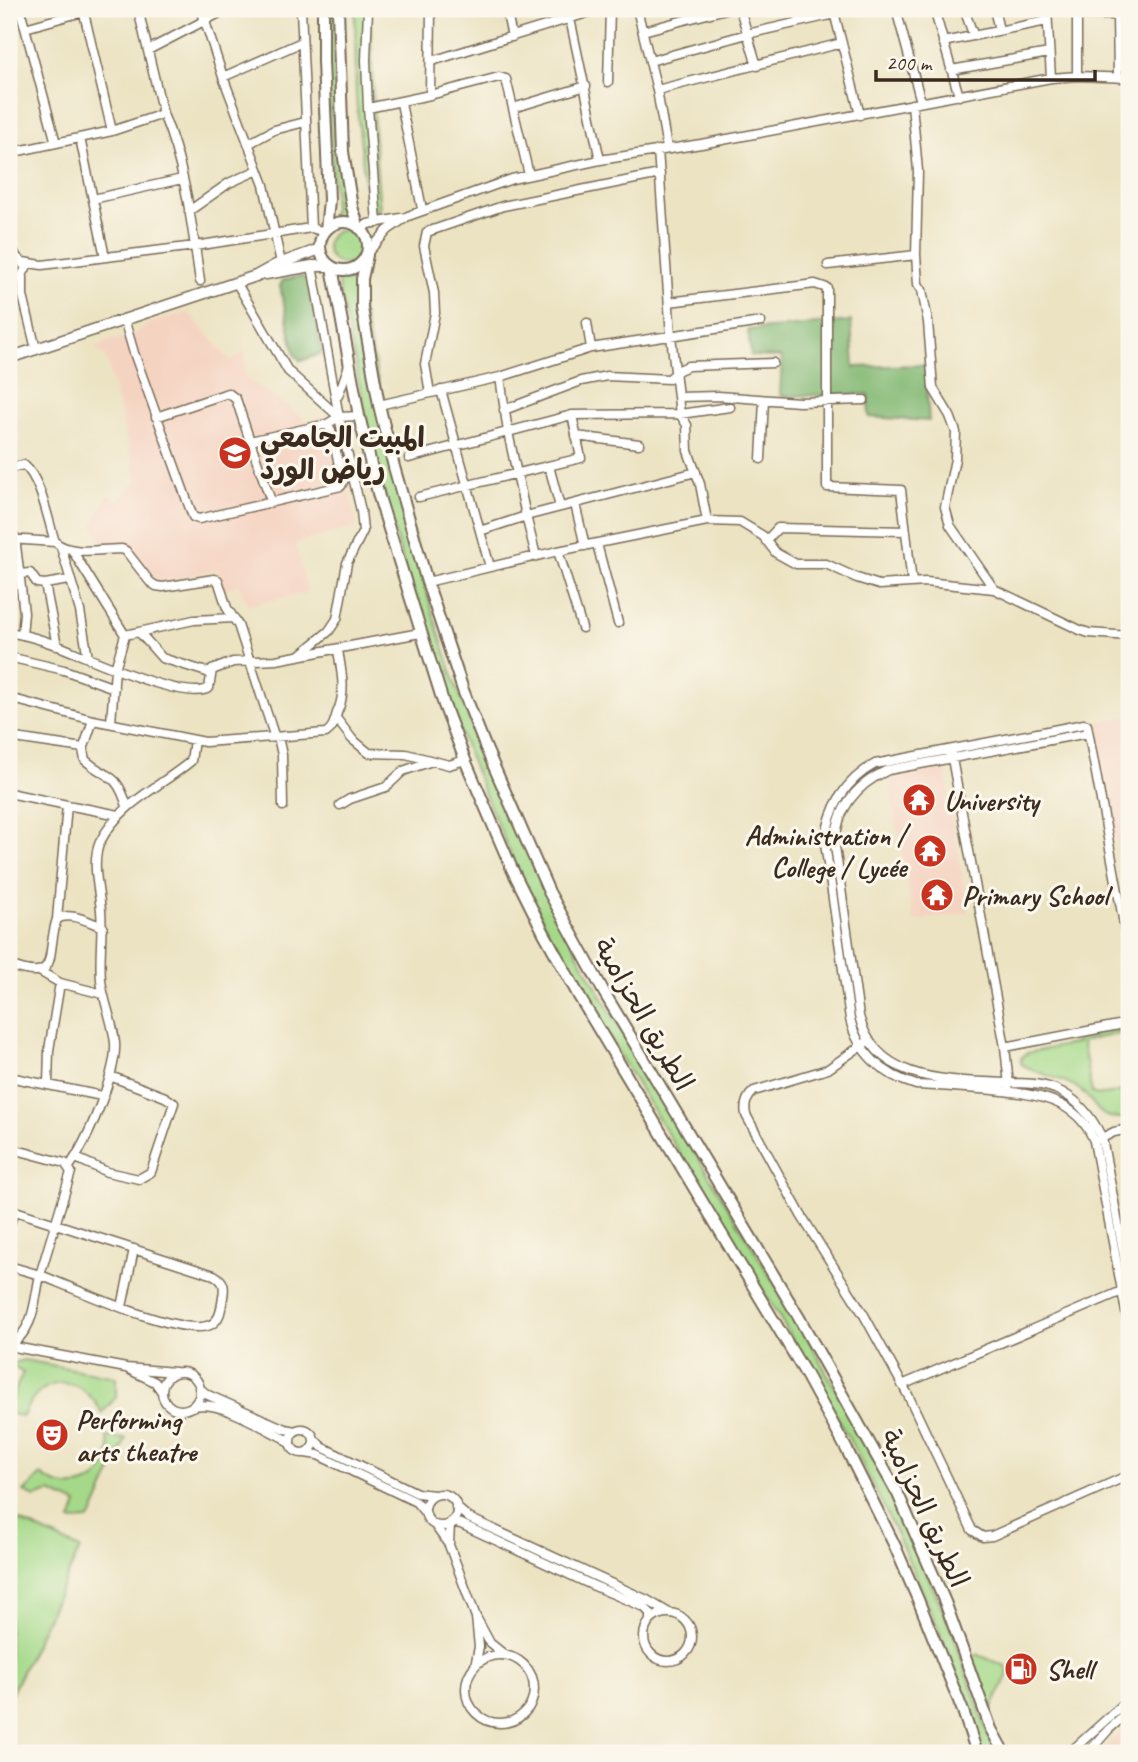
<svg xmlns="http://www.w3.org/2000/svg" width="1138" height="1762" viewBox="0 0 1138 1762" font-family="Caveat,'Playpen Sans Arabic',sans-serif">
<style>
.built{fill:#f5d3c1}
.green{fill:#a5d989;stroke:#708254;stroke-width:2}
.forest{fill:#84b975;stroke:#60724a;stroke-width:2}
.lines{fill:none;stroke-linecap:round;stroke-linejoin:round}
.minor-casing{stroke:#796b57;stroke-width:11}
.major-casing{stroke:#796b57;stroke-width:13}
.highway-casing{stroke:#796b57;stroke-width:14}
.minor{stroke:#fff;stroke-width:8}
.major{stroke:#fff;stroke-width:10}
.highway{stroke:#fff;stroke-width:10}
.labels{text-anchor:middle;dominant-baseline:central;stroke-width:6;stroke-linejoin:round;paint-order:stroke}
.poi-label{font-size:28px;font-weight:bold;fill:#3b2a1e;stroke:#fbf7ec;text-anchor:start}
.street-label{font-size:28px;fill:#3b2a1e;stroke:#fbf7ec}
</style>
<rect width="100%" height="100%" fill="#fbf7ec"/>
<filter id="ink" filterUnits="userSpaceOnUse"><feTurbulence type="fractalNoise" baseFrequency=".0143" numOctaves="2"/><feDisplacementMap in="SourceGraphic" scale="14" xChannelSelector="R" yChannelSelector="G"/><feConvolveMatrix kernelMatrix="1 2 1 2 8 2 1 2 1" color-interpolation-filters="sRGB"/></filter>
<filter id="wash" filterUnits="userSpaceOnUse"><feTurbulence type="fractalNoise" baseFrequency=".00686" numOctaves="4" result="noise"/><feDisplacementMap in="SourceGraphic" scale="28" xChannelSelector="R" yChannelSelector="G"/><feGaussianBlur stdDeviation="1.57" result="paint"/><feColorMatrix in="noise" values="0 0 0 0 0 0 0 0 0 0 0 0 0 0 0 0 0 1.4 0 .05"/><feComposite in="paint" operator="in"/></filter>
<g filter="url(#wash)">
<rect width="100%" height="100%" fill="#ece3c2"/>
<path class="built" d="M188,312l43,49 14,-10 1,27 62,43 18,-5 7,9 24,99 -3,4 -59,15 12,47 -3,4 -56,11 -10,-21 -13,6 -7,-20 -59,12 -7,-2 -33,-41 -17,6 -9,-20 14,-30 12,5 18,-20 -31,-123 -11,-9 19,-9 3,1 19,-6 11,-10z
M1129,716v167h-3l-15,-66 -16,-95z
M945,768l23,145 -54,8 -26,-144z
M1129,1724v29h-29l6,-7z"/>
<path class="green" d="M328,9h6c1,68 -3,141 16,207l-18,3 2,-25 -5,-93z
M355,9h15l4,121 6,84 -10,-9 -5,-20 -9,-87z
M327 247a17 17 0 1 1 34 0a17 17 0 1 1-34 0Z
M358,277v15l69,303 28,88 19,48 103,222 61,106 168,276 85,155 62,144 34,98 11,21h-18c-7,-23 -11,-47 -20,-70 -42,-109 -92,-215 -151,-316 -55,-93 -112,-185 -169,-278 -39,-65 -79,-130 -112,-198 -63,-132 -112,-271 -148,-413 -17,-66 -27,-133 -43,-199l12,2z
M1129,1027v5l-47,9 10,52 6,2 31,-5v27c-35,6 -29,-14 -53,-30 -16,-10 -45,-14 -55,-24v-5l6,-5 50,-10 2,-6z
M24,1360l92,17v20l-14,16c-21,-41 -62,-39 -79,3l-14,-2v-14h2l12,-27 -14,-9z
M107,1437l19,2 -34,77 -4,4 -17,1 6,-17 -27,-12 -15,5 -11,-5 17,-17c33,27 79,2 66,-38z
M9,1516l71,33 -71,150z
M976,1654l30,12 2,8 -16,34 -20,-51z"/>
<path class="forest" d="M301,276l7,5 14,72 -21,8 -6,-6 -15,-69 3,-6z
M851,321l3,46 71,-2 4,56 -60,-4 -1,-23 -88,2 2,-39 -31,-1 -3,-26z"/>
</g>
<g filter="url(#ink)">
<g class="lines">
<defs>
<path id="minor" d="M201,9l22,68 41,108 17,78
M301,9l10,219
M368,9l-2,51 2,48 9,115
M506,9l6,28
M568,9l32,151
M637,9l20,81 10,58
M740,9l17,57
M896,9l25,93
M934,9l25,87
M964,9l9,25
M994,9l5,21
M1047,9l4,69
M834,12l26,103
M1077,15h52
M1117,16l1,61
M25,28l68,-19
M643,31l83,-22
M943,42l104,-21
M148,50l79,-41
M432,61l168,-52
M650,61l97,-27 88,-20
M951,70l98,-17
M1077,76v-67
M223,77l79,-35
M608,82l2,-73
M657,90l185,-47
M430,95l69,-18 7,2 23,96
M401,103l21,106
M912,104l6,67 -2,84 2,29 4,6 6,32 5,66 17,28 6,16 -1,27 -10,48 5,18 44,64
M368,108l62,-13 1,-86
M513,108l73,-22
M163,114c22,51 29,112 37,167
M112,131l51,-17 -25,-105
M80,138l25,119
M56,143l56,-12 -29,-122
M248,144l26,-14 31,-8
M658,150l13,186 9,78 7,11 1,26 12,33 7,37 33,1 23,14 13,17 20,11h30l31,14 22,7 47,-3 68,7 86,41 9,3 40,3
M9,153l47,-10 -36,-134
M93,199l89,-20
M189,211l40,-28 29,-13
M361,229l7,-5 33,-6
M9,242l8,16
M368,252l20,-22 20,-14 104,-37 88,-19 101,-16 350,-66 26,-2 52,2
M9,260l10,-1 7,9 -6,11 -11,-1
M23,262l19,3 153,-19 116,-18 14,4
M828,265l88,-10
M23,277v19l13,53
M236,282l52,89 51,46
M669,302l146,-18 12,4v199l74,3 11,93
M124,319l10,34 59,164 6,2 142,-33 2,-4 -12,-52 -4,-6
M587,323l4,25
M500,377l91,-29 170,-26
M441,390l49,177
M430,393l-5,-29 10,-51 -1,-20 -10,-47 3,-14 76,-26 157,-32
M338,396l11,-31
M679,397l39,-1 81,6 65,-2
M379,405l121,-28 8,55 18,84 -46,15
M504,410l77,-29 26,-5 62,3 10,-9 9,-4 85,-3
M156,417l72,-24 8,6 14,42
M576,436l63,8
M409,458l163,-43 108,-1 50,-7
M761,459l3,-59
M549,466l11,41
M9,468l15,-3c17,14 24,55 31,77
M419,497l162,-39 -9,-43
M271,501l-21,-60 77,-17 12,-7 20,-1
M575,504l10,42
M15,537l9,76 -2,22
M9,539l46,3c17,14 46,7 67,7l4,2 24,31 6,4 7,1 51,-8 4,1 9,28 11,17 37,113
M766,541l12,-13 128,3
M597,544l21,79
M61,547l19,64 8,47
M72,550l53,85 -10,34 -4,54
M558,551l24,77
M536,556l-10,-40 170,-44
M19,574l11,-1 7,10 8,1
M427,582l131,-31 149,-30
M9,632c16,3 31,7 47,13 27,10 130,58 153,43l3,-18 21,-8 43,-2 144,-27
M140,633l22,25 48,15
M125,635l69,-15 40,-2
M57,646l-12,-62 24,-4
M299,656l30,-25 8,-12 10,-56 16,-32 -2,-20 -22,-94 -27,-151
M9,657l55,13 50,18
M9,698l84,22 112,22 121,-9c10,-7 8,-15 13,-25 7,-19 2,-38 -1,-58
M336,718l16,21 17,14 37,1 43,11 16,-5
M93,720l-10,30 2,10c23,20 31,11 42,46
M1088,733l-200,37c-33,15 -52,39 -53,76l24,170c17,68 92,64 148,67 16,0 32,0 48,6 22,9 37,28 47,49l27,144
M278,737l4,18 1,51
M9,739l6,-1 68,10
M951,753l54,294 4,38
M9,793l58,12 -10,114
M67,805l52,10
M340,805l10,-6 36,-12 17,-16 29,-10
M1129,951l-42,-226 -3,-1 -209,40c-31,17 -46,44 -50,79l25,176c8,34 33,56 66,66 26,1 51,3 77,5 41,4 84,8 101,51l35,187
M9,965c53,20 36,-11 48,-46 13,-8 32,3 46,8
M41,972l19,11 43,11
M865,1043l-37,26 -74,22c-8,7 -10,14 -8,24l55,100 63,100 44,80 64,135 11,7 9,-1 137,-61
M1005,1047l124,-24
M9,1082l5,-4 88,18
M48,1084l1,-34 11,-67
M1100,1139l14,-7 15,-3
M9,1148l56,15 6,9 -31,103 -31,-9
M76,1158l31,14 32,7 12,-7 23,-69 -9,-6 -55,-21
M69,1167c18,-25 48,-94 46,-124 -2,-22 -12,-42 -14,-63 -2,-23 2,-47 0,-70 -2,-20 -10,-49 -1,-68 20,-39 60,-55 91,-81l3,-21
M9,1209l205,66c10,6 11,11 9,22 -2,11 -2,23 -13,28 -28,13 -139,-38 -170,-50 -6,27 -5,55 -31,71
M9,1227l5,-16
M122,1307l12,-58
M9,1346l117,22
M162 1391a19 19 0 1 1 38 0a19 19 0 1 1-38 0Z
M902,1385l227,-97
M199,1388l9,7 77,34 10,2
M162,1392l-7,-10 -29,-14 49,4
M192,1407c25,-9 69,20 92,31l6,6
M290 1441a12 12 0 1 1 24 0a12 12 0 1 1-24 0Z
M315,1440l7,7 95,46 17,2
M305,1453l13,2 98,47 10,12
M425 1510a16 16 0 1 1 32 0a16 16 0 1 1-32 0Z
M456,1507l13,11 178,82 22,13
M451,1522l10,2 131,61 52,22 6,6v8
M434,1524l15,21 1,-22
M449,1545l27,72
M644 1637a24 24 0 1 1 48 0a24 24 0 1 1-48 0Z
M466 1689a34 34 0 1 1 68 0a34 34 0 1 1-68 0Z
M475,1666l4,-19 -3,-30 14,26 15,12
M1069,1753l60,-54
M1088,1753l21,-24 20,-17"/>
<path id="major" d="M266,274l46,-8h18
M9,358l247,-82 20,-11 44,-16"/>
<path id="highway" d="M323,9v53l6,138 -3,30
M338,9l5,143 9,55 7,21
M320 246a24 24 0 1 1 48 0a24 24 0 1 1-48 0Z
M367,255l-5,24v29l17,97 15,62 33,115 36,108 22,56 64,146 56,102 193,322 100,178 47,108 46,127 13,24
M332,267l27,149 20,81 65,208 21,55 47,109 32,64 36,65 224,373 43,79 47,94 25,58 44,109 14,42"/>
</defs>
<use href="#minor" class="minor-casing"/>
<use href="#major" class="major-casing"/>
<use href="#highway" class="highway-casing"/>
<use href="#minor" class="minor"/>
<use href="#major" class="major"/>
<use href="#highway" class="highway"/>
</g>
</g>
<defs>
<symbol id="university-disc" viewBox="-11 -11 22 22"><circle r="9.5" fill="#c8321e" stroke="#fbf7ec"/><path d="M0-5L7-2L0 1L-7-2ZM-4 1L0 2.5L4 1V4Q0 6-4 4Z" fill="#fff"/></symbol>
<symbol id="temple-disc" viewBox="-11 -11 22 22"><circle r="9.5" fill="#c8321e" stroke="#fbf7ec"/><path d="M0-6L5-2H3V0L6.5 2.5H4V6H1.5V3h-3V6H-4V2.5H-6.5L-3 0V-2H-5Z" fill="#fff"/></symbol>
<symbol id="theatre-disc" viewBox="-11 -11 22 22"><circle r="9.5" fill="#c8321e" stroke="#fbf7ec"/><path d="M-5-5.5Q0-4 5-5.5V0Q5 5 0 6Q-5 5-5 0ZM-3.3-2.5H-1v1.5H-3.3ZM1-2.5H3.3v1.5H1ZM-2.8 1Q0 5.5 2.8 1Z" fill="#fff"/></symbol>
<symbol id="fuel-disc" viewBox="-11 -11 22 22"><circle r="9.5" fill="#c8321e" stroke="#fbf7ec"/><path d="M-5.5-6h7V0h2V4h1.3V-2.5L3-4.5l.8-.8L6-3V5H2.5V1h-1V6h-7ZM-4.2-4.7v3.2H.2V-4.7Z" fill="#fff"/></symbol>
</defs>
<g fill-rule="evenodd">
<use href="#university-disc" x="216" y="434" width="38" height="38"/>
<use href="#temple-disc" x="900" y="781" width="38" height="38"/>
<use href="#temple-disc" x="911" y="832" width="38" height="38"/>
<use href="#temple-disc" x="918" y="876" width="38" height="38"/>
<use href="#theatre-disc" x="33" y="1416" width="38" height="38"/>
<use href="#fuel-disc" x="1002" y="1650" width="38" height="38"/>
</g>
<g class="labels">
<g class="poi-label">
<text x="260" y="437">المبيت الجامعي<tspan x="260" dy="32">رياض الورد</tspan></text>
<text x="944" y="800">University</text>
<text x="906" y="835" text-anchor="end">Administration /<tspan x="906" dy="32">College / Lycée</tspan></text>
<text x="962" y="895">Primary School</text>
<text x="76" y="1419">Performing<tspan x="76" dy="32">arts theatre</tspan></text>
<text x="1046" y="1669">Shell</text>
</g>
<g class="street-label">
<text transform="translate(644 1014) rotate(60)">الطريق الحزامية</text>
<text transform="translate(925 1508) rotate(65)">الطريق الحزامية</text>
</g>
</g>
<rect width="1138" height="1762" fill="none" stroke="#fbf7ec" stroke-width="35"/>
<path d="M876 70v10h219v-10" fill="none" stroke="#3b2a1e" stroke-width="3.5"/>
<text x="886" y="70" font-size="21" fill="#3b2a1e" stroke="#fbf7ec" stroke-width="5" paint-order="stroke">200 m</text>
</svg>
